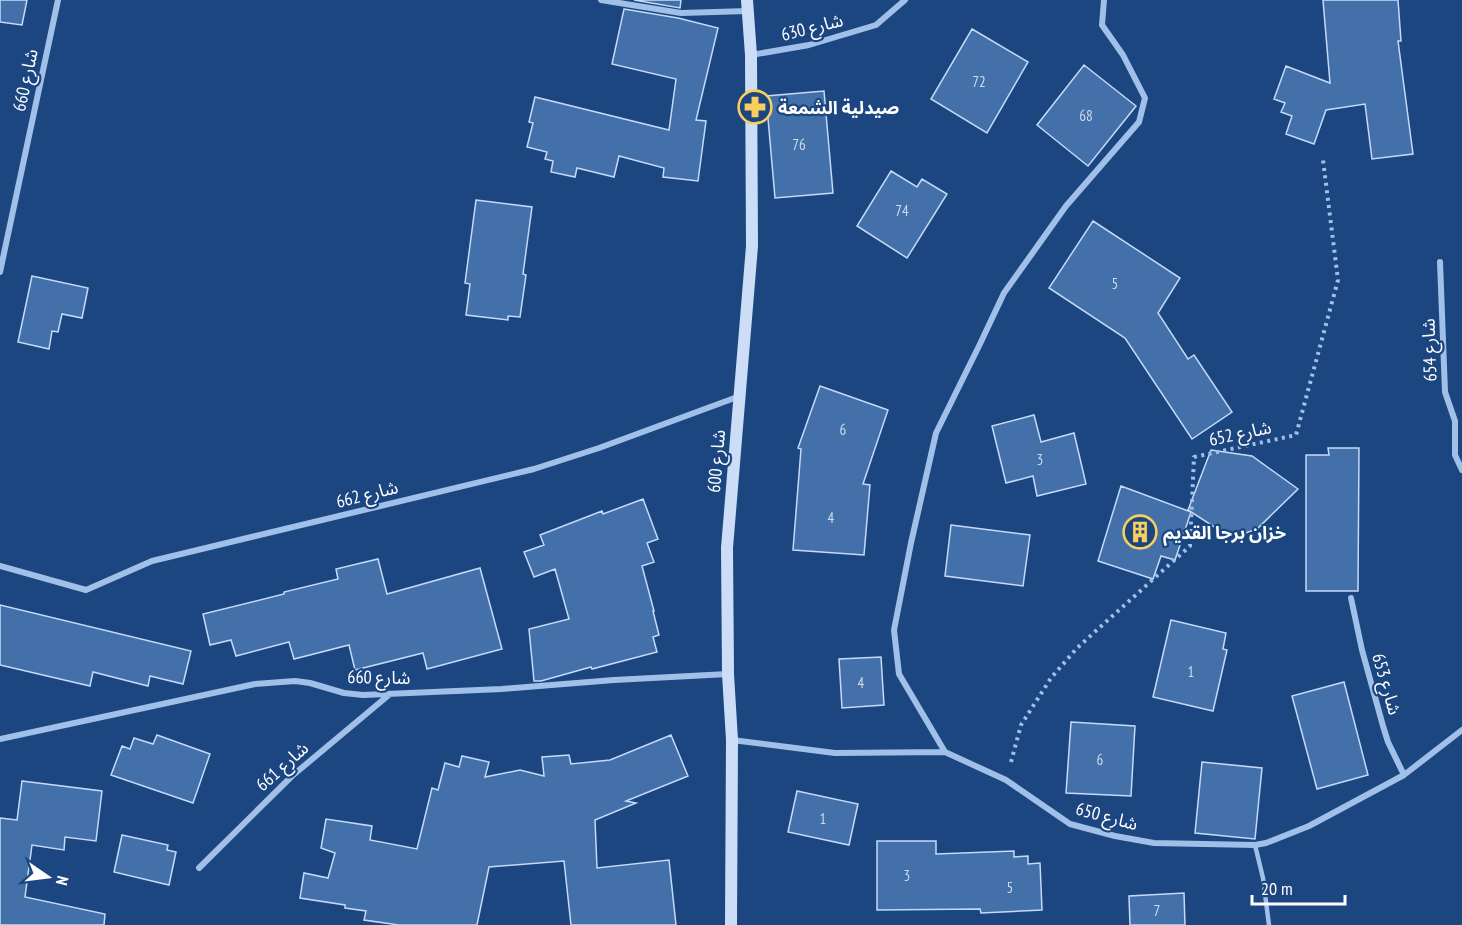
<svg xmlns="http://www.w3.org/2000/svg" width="1462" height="925" viewBox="0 0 1462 925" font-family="'PT Sans Narrow','Noto Sans Arabic',sans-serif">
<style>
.building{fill:#4470aa;stroke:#c4daf7;stroke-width:1.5}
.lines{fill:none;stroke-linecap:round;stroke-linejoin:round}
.path{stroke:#a0c0e9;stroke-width:4;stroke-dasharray:3 4.5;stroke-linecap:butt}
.service{stroke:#a0c0e9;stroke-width:4.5}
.minor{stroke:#a0c0e9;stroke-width:6}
.secondary{stroke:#cbddf7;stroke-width:12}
.labels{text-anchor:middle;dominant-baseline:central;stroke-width:4.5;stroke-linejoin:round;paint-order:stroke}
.number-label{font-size:15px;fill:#d0dbea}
.street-label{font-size:18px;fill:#fff;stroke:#1c4680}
.poi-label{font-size:18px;font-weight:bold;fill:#fff;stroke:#1c4680;text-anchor:start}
</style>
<rect width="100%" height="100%" fill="#1c4680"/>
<path class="building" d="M0,0h27l-5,25 -22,-3z
M634,0h47l-1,8z
M1323,0h75l3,41h-3l15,113 -41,5 -7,-55 -39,6 -12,34 -28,-10 6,-18 -11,-4 4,-9 -11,-4 12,-33 44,17z
M624,9l54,9 40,10 -22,92 10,1 -8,60 -35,-4 1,-9 -45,-12 -5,21 -37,-9 -2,9 -24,-5 2,-11 -8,-2 2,-7 -20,-5 6,-24 -4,-1 6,-25 134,33 7,-51 -64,-15z
M972,29l56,33 -41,71 -56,-34z
M1084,65l52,41 -48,60 -51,-41z
M824,91l9,102 -58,5 -9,-102z
M891,171l26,16 5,-8 25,15 -40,64 -50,-32z
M476,200l56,7 -9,67 3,1 -6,42 -12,-1v4l-42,-5 4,-31 -5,-1z
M1093,221l87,57 -22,35 30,46 6,-4 38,57 -40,27 -67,-101 -76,-50z
M32,276l56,12 -6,30 -20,-4 -4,18 -6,-1 -3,18 -31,-7z
M820,386l68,24 -25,74 7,1 -6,70 -71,-5 8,-101 -3,-1z
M1034,415l7,27 33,-9 12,51 -49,12 -4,-20 -27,7 -14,-57z
M1328,448h31l-1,143h-52v-136h23z
M1211,450l41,6 46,33 -41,40 -17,6 -18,-3 -34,-22z
M1121,486l70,26 -16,48 -14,-4 -8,23 -55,-18z
M643,499l15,40 -11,4 7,19 -12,4 12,45h-1l6,24 -6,2 4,15 -65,17 -1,-2 -50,14h-7l-5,-52 40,-10 -14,-50 -21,8 -10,-25 20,-7 -4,-10 62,-24 1,3z
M951,525l79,10 -7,51 -78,-10z
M378,559l9,35 93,-26 22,81 -75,20 -4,-16 -68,17 -6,-25 -55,14 -5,-17 -53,14 -5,-16 -21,5 -7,-31 81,-20v-2l54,-13 -2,-10z
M0,605l191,46 -8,33 -33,-8 -2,10 -55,-14 -3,14 -90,-21z
M1171,620l55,13 -3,16 4,1 -14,61 -60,-14z
M881,657l3,48 -42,3 -3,-49z
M1344,682l24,93 -51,14 -25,-93z
M1071,722l64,4 -4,70 -65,-3z
M157,735l53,19 -17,49 -82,-28 11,-29 8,3 4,-11 19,6z
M671,735l17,41 -62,25 10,2 -41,17 2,48 72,-8 7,65h-105l-7,-64 -75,6 -12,58h-78l-35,-5 2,-9 -21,-3v-3l-45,-7 4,-25 24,5 7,-25 -14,-5 5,-29 46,7 -2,14 47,9 15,-61 6,2 7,-27 14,4 3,-11 27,6 -4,15 35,-7 24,6 -2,-19 27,-2 2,9 39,-4z
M1202,762l60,6 -7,71 -60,-6z
M22,781l80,10 -6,50 -31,-4 -1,13 -32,-5 -7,52 80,17 -1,11h-104v-107l17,2z
M797,791l61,13 -9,41 -61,-13z
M122,835l46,10 -1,5 9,2 -7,33 -55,-13z
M877,841h59v13l78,-3v6l14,-1v8l12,-1 2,47 -61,3 -1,-4 -103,1z
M1184,893l1,32h-55l-1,-29z"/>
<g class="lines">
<path class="path" d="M1011,762l10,-37 30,-47 26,-30 113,-102 4,-89 102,-22 42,-155 -15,-120"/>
<path class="service" d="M1255,845l8,33 6,47"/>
<path class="minor" d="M601,0l80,13 67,-2
M751,55l58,-10 67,-20 29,-25
M1440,262l5,130 10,29v34l7,15
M0,272l58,-272
M0,566l86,24 66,-29 382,-92 65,-21 141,-52
M1351,598l11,52 21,76 5,16 16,33
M0,739l255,-55 40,-3 15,2 34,10 19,2 139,-6 112,-9 114,-6
M732,740l103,13 110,-1 61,28 64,44 45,12 39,7 101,2 11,-2 43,-17 95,-51 58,-45
M945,752l-46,-78 -5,-44 17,-87 25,-110 43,-87 25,-53 62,-87 73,-84 6,-24 -22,-43 -21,-30 2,-25
M199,868l93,-92 98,-82"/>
<path class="secondary" d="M731,925l1,-185 -4,-66 -1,-126 25,-302 -1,-191 -4,-55"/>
</g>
<defs>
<symbol id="pharmacy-ring" viewBox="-11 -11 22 22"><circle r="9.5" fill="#1c4680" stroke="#face5d" stroke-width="1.5"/><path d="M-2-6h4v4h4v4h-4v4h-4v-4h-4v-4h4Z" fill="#face5d"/></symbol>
<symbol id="building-ring" viewBox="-11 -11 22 22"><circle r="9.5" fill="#1c4680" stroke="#face5d" stroke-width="1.5"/><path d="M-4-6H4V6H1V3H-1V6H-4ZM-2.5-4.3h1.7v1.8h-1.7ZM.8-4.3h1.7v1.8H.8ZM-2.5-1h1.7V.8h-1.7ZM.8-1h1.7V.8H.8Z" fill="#face5d"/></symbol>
</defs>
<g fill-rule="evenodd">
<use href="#pharmacy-ring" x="736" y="88" width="38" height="38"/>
<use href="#building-ring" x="1121" y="513" width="38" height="38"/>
</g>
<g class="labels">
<g class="number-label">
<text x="979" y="81">72</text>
<text x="1086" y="115">68</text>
<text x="799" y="144">76</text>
<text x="902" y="210">74</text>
<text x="1115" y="283">5</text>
<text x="843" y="429">6</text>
<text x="1040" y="459">3</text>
<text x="831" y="517">4</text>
<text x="1191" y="671">1</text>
<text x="861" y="682">4</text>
<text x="1100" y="759">6</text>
<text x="823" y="818">1</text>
<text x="907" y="875">3</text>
<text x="1010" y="887">5</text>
<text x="1157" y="910">7</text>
</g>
<g class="street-label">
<text transform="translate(812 27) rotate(-14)">شارع 630</text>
<text transform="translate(25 80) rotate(-78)">شارع 660</text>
<text transform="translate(1429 350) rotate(-92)">شارع 654</text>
<text transform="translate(1240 433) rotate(-12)">شارع 652</text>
<text transform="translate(716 461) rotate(-85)">شارع 600</text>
<text transform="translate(367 494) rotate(-14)">شارع 662</text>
<text transform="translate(379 677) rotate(1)">شارع 660</text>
<text transform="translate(1387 684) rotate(74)">شارع 653</text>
<text transform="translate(282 766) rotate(-42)">شارع 661</text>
<text transform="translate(1107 816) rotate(15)">شارع 650</text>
</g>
<g class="poi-label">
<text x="778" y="107">صيدلية الشمعة</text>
<text x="1163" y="532">خزان برجا القديم</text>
</g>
</g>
<g transform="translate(48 877) rotate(104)" stroke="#1c4680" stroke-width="4.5" paint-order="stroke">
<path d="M0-4.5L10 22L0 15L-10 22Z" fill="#ffffff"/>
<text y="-9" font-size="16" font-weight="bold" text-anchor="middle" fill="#ffffff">N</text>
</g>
<path d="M1252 895v9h93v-9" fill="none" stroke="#ffffff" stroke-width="3"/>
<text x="1261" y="895" font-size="18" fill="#ffffff" stroke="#1c4680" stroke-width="4.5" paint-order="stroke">20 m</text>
</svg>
